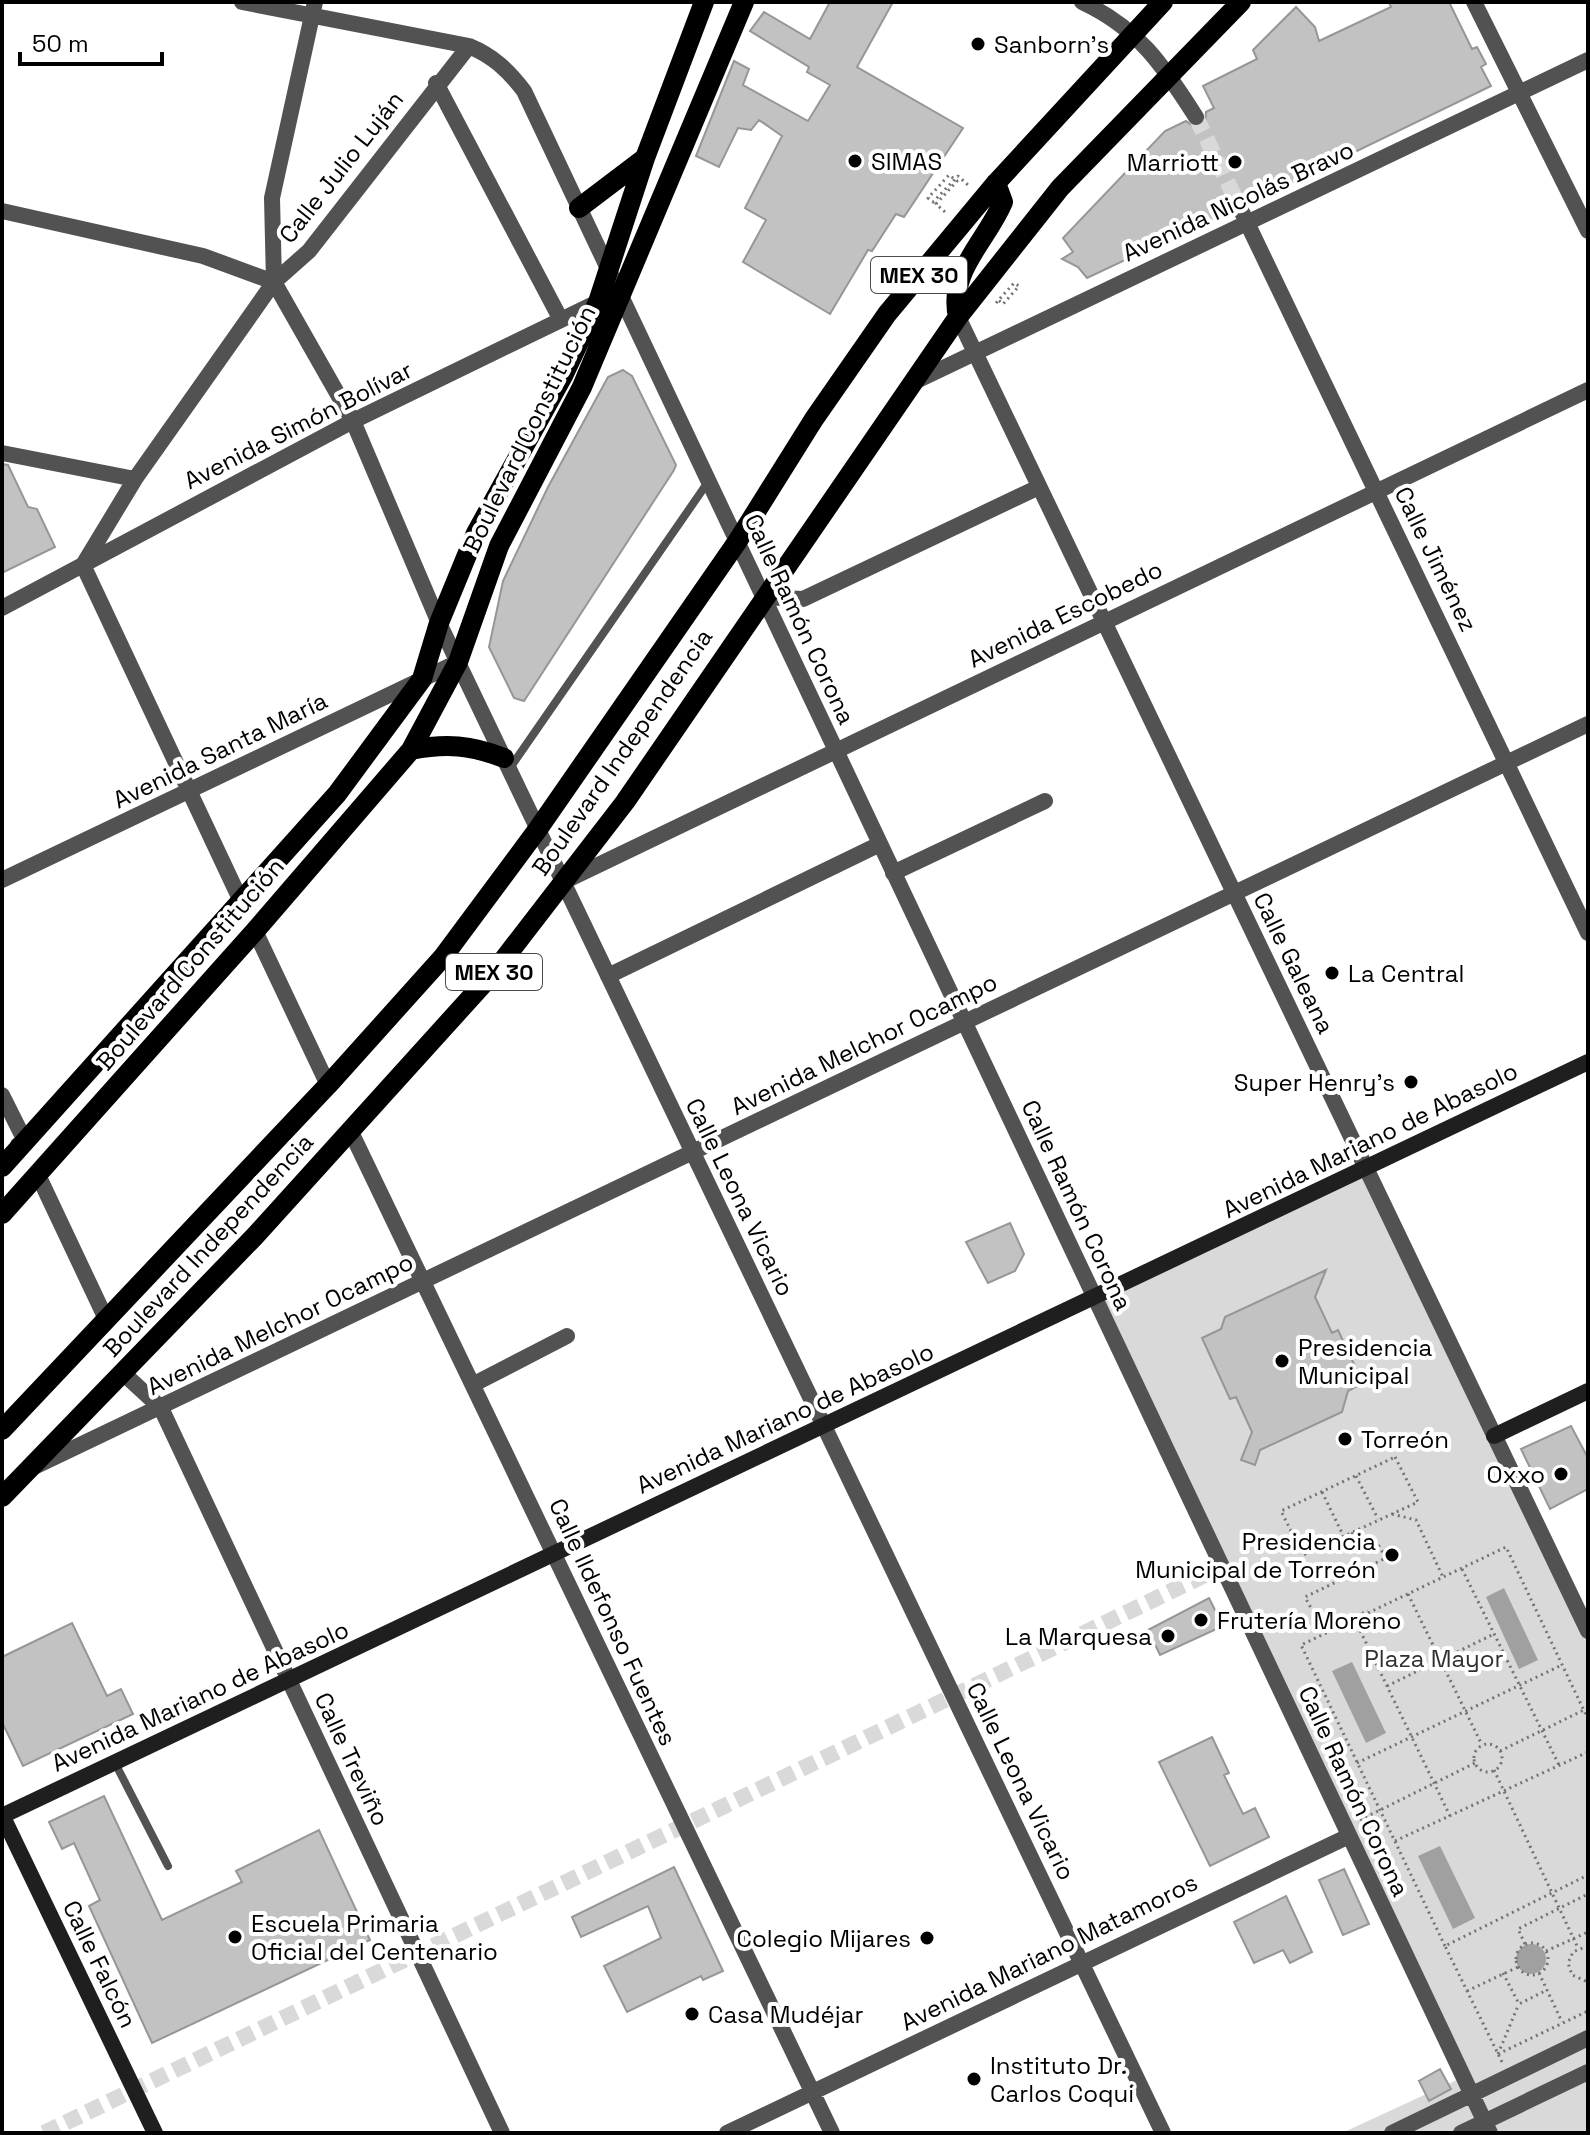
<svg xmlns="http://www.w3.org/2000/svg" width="1590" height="2135" viewBox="0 0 1590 2135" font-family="'Space Grotesk',sans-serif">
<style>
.green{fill:#d9d9d9}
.water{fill:#a0a0a0}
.building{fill:#c2c2c2;stroke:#969696;stroke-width:2}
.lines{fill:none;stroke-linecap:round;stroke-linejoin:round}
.street-tunnel{stroke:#d9d9d9;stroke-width:16;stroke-dasharray:16 8;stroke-linecap:butt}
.secondary-tunnel{stroke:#d9d9d9;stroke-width:16;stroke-dasharray:16 8;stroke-linecap:butt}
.path{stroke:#747474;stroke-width:3;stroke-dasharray:2 4;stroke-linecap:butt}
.lane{stroke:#525252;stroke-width:8}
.street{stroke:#525252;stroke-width:16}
.secondary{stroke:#1f1f1f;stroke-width:16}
.primary{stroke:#000;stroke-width:20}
.poi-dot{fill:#000;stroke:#fff;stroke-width:3}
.labels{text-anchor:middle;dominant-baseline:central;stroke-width:8;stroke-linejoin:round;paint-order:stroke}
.shield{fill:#fff;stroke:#4c4c4c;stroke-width:2}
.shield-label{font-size:22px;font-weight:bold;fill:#000}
.poi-label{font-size:24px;fill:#000;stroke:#fff;text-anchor:start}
.street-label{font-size:24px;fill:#000;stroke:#fff}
.park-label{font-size:24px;fill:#303030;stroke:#fff}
</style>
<rect width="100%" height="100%" fill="#fff"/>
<path class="green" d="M1367,1168l221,458v507h-246l119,-55 -365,-779z"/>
<path class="water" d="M1504,1588l34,72 -19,9 -33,-72z
M1352,1662l34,71 -20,10 -34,-72z
M1440,1846l35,72 -22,11 -35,-73z
M1516 1959a15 15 0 1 1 30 0a15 15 0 1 1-30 0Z"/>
<path class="building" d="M830,2h63l-36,65 106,61 -59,89 -8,-3 -24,37 -4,-1 -38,64 -87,-52 23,-42 -21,-12 37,-72 -23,-16 -8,10 -13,-2 -19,39 -23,-11 38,-95 15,8 -6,16 65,36 22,-36 -23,-13 2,-5 -59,-36 14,-19 46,27z
M1389,2h60l23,47 5,-2 9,17 -5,3 10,19 -221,107 -21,9 -5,-5 -9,-1 -5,4 -1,11 -142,67 -9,-11 -16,-8 11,-7 -10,-14 102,-107 21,-10 10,7 9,-5 1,-11 8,-4 -11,-22 54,-27 -4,-9 43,-43 19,20 4,14 72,-34z
M623,370l9,6 44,89 -2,5 -150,231 -10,-3 -25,-51 14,-66 45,-94 60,-110z
M2,464l6,1 20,42 9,2 18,38 -53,26z
M1010,1223l14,31 -9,17 -27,12 -22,-41z
M1326,1270l-11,27 17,36 6,-3 25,53 -15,8 -6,21 -82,38 -5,15 -14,-5 11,-28 -16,-35 -6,2 -28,-61 19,-9 4,-12z
M1571,1426l17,32v31l-38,20 -29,-60z
M1209,1598l14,28 -63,29 -12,-25z
M72,1623l35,73 14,-7 12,25 -110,52 -21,-44v-65z
M1212,1737l17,36 -5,2 19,39 12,-6 14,29 -59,29 -51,-104z
M104,1796l58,124 80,-38 -6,-11 83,-41 51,110 -218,103 -63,-137 11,-6 -26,-57 -12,6 -13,-27z
M674,1867l49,104 -20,9 -2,-4 -74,36 -23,-46 57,-28 -13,-32 -67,31 -9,-20z
M1344,1869l25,55 -26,11 -24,-55z
M1286,1896l26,56 -22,11 -7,-13 -29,13 -20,-41z
M1440,2069l11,20 -22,12 -10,-20z"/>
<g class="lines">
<path class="street-tunnel" d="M1196,117l43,89"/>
<path class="secondary-tunnel" d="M44,2133l1450,-697"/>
<path class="path" d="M945,212l-9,-8 21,-23 -8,-6 -21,23 5,4 25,-26 10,9
M996,303l18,-20 5,3 -16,18 -6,-5
M1395,1457l23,45 -115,53 -22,-44z
M1356,1476l22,43
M1322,1492l21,43
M1392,1514l24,6 27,57
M1351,1533l28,13 7,12 -81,39 15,27 14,1 34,-14
M1462,1569l97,196
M1408,1594l74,151
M1355,1620l95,196
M1387,1686l107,-52
M1474 1758a14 14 0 1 1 28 0a14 14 0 1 1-28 0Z
M1500,1751l88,-43
M1357,1763l205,-98
M1494,1770l84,178
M1360,1820l115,-57
M1395,1841l193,-89
M1516 1959a16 16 0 1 1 32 0a16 16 0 1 1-32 0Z
M1525,1944l-7,-15 70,-35
M1445,1946l-144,-301 205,-98 82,172
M1588,1946l-15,6 -5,11 4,12 16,7
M1546,1951l42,-19
M1503,1973l16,31 28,-14
M1539,1973l23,49
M1467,1991l51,-24
M1498,2054l90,-43
M1498,2054l20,-48
M1502,2062l-57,-116 143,-71"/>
<path class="lane" d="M510,768l198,-286
M115,1763l53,103"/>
<path class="street" d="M242,2l227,44c24,10 39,24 55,45l966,2042
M315,2l-43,196 2,84 79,139 86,202 724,1510
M1082,2c56,26 81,63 114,115
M1474,2l114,229
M436,83l125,237
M1239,206l349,727
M2,211l201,45 71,26
M958,317l630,1314
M914,382l674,-322
M2,453l133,26
M762,597l41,2 236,-112
M2,608l351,-187 247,-120
M893,873l152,-72
M2,880l456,-218
M565,881l1023,-491
M240,899l-157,-334 52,-86 139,-197 35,-31 160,-205
M255,931l73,154
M608,976l272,-132
M2,1095l23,46 -7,4
M351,1132l481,1001
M38,1175l68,144
M123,1373l38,35 341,725
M474,1384l93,-48
M36,1466l1552,-742
M727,2133l622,-297
M1392,2133l196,-95
M1461,2133l127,-61"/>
<path class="secondary" d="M1494,1436l94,-45
M2,1815l153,318
M2,1816l1586,-754"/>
<path class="primary" d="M579,208l66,-50
M958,317c-10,-46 28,-75 45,-115l-7,-19
M411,750c35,-7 60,-5 93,8
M2,1167l335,-373 85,-115 17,-56 37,-90 87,-157 35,-74 47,-144 59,-156
M2,1214l253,-283 156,-181 47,-88 41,-116 83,-159 162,-385
M2,1430l326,-345 115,-128 95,-128 199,-287 77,-123 73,-105 109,-131 167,-181
M2,1497l253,-261 239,-264 131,-170 333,-485 102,-129 181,-186"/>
</g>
<g class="poi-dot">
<circle cx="978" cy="44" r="8"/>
<circle cx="855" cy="161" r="8"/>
<circle cx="1235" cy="162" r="8"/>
<circle cx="1332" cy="973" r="8"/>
<circle cx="1411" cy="1082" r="8"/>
<circle cx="1282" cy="1361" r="8"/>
<circle cx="1345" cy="1439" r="8"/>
<circle cx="1561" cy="1474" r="8"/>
<circle cx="1392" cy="1555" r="8"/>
<circle cx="1201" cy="1620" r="8"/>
<circle cx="1168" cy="1636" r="8"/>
<circle cx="235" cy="1937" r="8"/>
<circle cx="927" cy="1938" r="8"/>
<circle cx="692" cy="2014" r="8"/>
<circle cx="974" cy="2079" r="8"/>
</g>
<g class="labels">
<g class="shield">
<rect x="871" y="257" width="96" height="36" rx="6"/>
<rect x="446" y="954" width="96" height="36" rx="6"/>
</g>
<g class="shield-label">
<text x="919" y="275">MEX 30</text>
<text x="494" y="972">MEX 30</text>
</g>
<g class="poi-label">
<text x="994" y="44">Sanborn's</text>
<text x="871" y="161">SIMAS</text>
<text x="1219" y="162" text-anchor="end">Marriott</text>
<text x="1348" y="973">La Central</text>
<text x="1395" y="1082" text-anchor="end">Super Henry's</text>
<text x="1298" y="1347">Presidencia<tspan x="1298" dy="28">Municipal</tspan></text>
<text x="1361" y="1439">Torreón</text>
<text x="1545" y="1474" text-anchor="end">Oxxo</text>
<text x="1376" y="1541" text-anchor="end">Presidencia<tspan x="1376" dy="28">Municipal de Torreón</tspan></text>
<text x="1217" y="1620">Frutería Moreno</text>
<text x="1152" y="1636" text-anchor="end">La Marquesa</text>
<text x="251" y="1923">Escuela Primaria<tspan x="251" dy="28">Oficial del Centenario</tspan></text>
<text x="911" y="1938" text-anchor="end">Colegio Mijares</text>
<text x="708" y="2014">Casa Mudéjar</text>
<text x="990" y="2065">Instituto Dr.<tspan x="990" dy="28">Carlos Coqui</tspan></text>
</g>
<g class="street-label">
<text transform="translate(341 167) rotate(-52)">Calle Julio Luján</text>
<text transform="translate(1238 201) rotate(-25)">Avenida Nicolás Bravo</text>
<text transform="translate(298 425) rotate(-27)">Avenida Simón Bolívar</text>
<text transform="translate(529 429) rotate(-64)">Boulevard Constitución</text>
<text transform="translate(1436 559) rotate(64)">Calle Jiménez</text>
<text transform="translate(1065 614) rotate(-26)">Avenida Escobedo</text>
<text transform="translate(800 619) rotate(65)">Calle Ramón Corona</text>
<text transform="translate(220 750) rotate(-26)">Avenida Santa María</text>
<text transform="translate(622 752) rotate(-55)">Boulevard Independencia</text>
<text transform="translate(1294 963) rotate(64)">Calle Galeana</text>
<text transform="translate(190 964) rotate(-49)">Boulevard Constitución</text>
<text transform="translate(864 1044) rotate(-26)">Avenida Melchor Ocampo</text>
<text transform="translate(1370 1140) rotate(-26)">Avenida Mariano de Abasolo</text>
<text transform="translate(740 1197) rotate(64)">Calle Leona Vicario</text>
<text transform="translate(1077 1205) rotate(65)">Calle Ramón Corona</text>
<text transform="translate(208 1245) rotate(-47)">Boulevard Independencia</text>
<text transform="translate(280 1324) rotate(-26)">Avenida Melchor Ocampo</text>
<text transform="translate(785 1418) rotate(-25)">Avenida Mariano de Abasolo</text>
<text transform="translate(613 1622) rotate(65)">Calle Ildefonso Fuentes</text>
<text transform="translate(200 1696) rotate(-25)">Avenida Mariano de Abasolo</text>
<text transform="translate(352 1759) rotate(65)">Calle Treviño</text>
<text transform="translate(1021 1781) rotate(64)">Calle Leona Vicario</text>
<text transform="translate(1354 1791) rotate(65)">Calle Ramón Corona</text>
<text transform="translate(1049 1952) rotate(-26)">Avenida Mariano Matamoros</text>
<text transform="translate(100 1964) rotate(64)">Calle Falcón</text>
</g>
<g class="park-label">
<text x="1434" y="1658">Plaza Mayor</text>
</g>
</g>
<rect width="1590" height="2135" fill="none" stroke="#000000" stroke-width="8"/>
<path d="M20 52v12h142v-12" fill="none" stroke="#000000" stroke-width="4"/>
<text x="32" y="52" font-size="24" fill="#000000" stroke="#ffffff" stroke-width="6" paint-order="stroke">50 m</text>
</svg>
